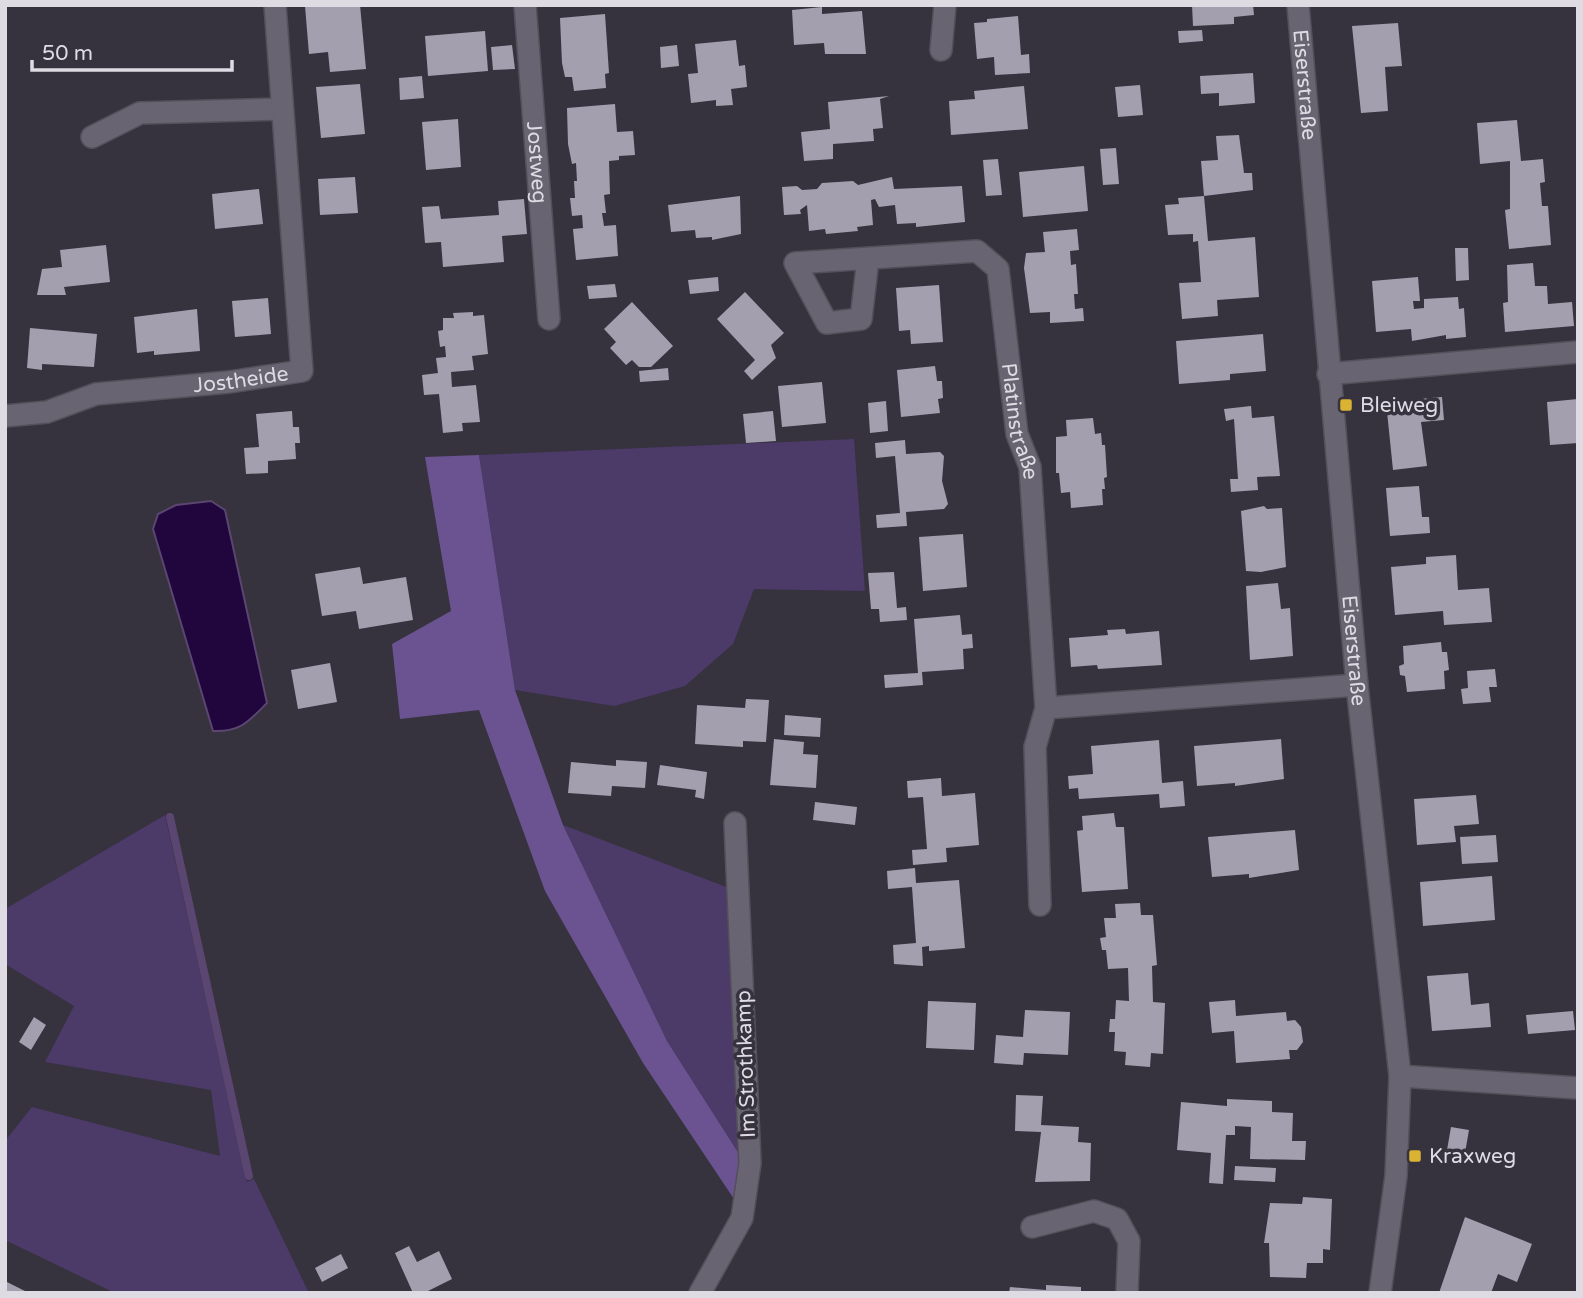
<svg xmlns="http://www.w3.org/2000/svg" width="1583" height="1298" viewBox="0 0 1583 1298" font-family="'Varela Round',sans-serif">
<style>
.green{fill:#4c3a69}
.forest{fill:#6a5390}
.water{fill:#21063e;stroke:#5a4670;stroke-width:2}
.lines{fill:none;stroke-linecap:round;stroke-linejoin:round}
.stream{stroke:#5a4670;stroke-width:8}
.building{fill:#a49fae}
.minor-casing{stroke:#54505a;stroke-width:24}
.minor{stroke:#686471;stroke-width:21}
.poi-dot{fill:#dbb333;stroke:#36323e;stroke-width:2.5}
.labels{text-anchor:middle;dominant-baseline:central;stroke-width:7;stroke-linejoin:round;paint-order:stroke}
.street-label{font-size:21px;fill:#dedbe3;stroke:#36323e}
.poi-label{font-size:21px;fill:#dedbe3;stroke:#36323e;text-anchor:start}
</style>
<rect width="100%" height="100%" fill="#36323e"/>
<path class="green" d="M854,439l11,152 -111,-2 -21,55 -48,42 -71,20 -99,-16 -36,-235z
M165,815l82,367 7,-3 55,114h-194l-110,-53v-99l27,-34 188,49 -9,-66 -166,-28 29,-56 -69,-42v-55z
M563,825l166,63 12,269 -74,-116z"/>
<path class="forest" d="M479,455l36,235 48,135 104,216 74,116 -7,42 -91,-136 -98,-172 -66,-181 -79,9 -8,-75 59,-33 -26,-154z"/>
<path class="water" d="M211,501l14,9 42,193c-19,19 -26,29 -54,28l-60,-202 5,-15 18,-9z"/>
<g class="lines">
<path class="stream" d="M170,817l79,359"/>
</g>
<path class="building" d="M360,5l6,64 -36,3 -2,-20 -19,2 -4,-48z
M1192,5h61l1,10 -20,2v7l-41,2z
M822,7v7l40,-3 4,43h-41l-1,-11 -30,2 -2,-35z
M605,14l4,59 -4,1 1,14 -32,3 -2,-14h-7l-3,-14 -2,-45z
M1018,16l3,39 8,-1 1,19 -35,2 -1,-18 -17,2 -3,-36 13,-1v-3z
M1398,23l4,43 -17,1 3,44 -27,2 -9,-87z
M1202,30l1,11 -24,2 -1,-12z
M485,31l3,40 -60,5 -3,-40z
M736,40l3,26 6,-1 2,22 -16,2 2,16 -17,1v-6l-25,3 -3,-29 10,-1 -3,-29z
M512,45l3,24 -22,1 -2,-23z
M677,45l2,21 -18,2 -1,-21z
M1253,73l2,30 -36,3v-13l-18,1 -1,-18z
M422,76l2,22 -24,2 -1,-22z
M360,84l5,50 -44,4 -5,-51z
M1140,85l3,30 -25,2 -3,-30z
M1024,86l4,43 -77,6 -2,-34 26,-2 -1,-8z
M889,96l-9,3 3,29 -10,1 1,12 -41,3v15l-29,2 -3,-29 29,-3 -2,-27z
M615,104l2,28 16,-1 2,24 -16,1v4l-10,1 1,33 -6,1 2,18h-4l2,13 12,-1 2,31 -42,4 -3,-31 10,-1 -1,-13 -10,1 -2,-18h5l-1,-17h3l-1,-18 -4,1 -4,-20 -1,-36z
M458,119l3,48 -35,3 -4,-48z
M1517,120l4,41 22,-2 2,23 -5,1 2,23h6l3,39 -42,4 -4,-39 5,-1v-48l-30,3 -3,-41z
M1239,135l5,38h8l1,17 -49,6 4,45 47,-4 4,60 -42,3 1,16 -36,3 -3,-36 22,-1 -3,-41 -5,1v-8l-25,1 -3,-30 14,-1 -1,-6 26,-2 -3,-35 17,-1 -2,-24z
M1116,148l3,36 -16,1 -3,-36z
M998,159l4,36 -16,1 -3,-36z
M1084,166l4,45 -65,6 -4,-45z
M355,177l3,36 -38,2 -2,-36z
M892,177l2,12 68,-3 3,36 -49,5v-4l-19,1 -2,-19 -16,2 -4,-8 -4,1 2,25 -16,2 1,4 -32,3 -1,-5 -16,2 -2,-26 -7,5 1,4 -17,1 -2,-28 15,-1 5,4 15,-1 5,-6 31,-2 5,4z
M259,189l4,35 -48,5 -3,-35z
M740,196l1,38 -29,6v-3l-16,1 -1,-8 -24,2 -3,-27z
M524,199l3,35 -25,2 2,26 -61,5 -2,-25 -16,1 -3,-36 17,-1 2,13 28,-2 30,-2 -1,-14z
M1077,229l2,21 -9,1 1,14 5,-1 2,30h-4l1,15 8,-1 1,13 -34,2v-11l-20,1 -6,-45 2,-15 19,-1 -2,-20z
M106,245l4,37 -46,5 2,8h-29l5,-26 20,-2 -2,-17z
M1455,248h13l1,32 -13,1z
M1533,263l2,23h12l1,18 24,-2 2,24 -69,6 -2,-29 5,-1 -1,-37z
M718,277l1,14 -29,3 -2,-14z
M1418,277l2,24h-7l1,8 10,-1v-9l34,-2 1,12 5,-1 2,29 -20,2v-4l-34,6 -1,-12 -35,3 -4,-51z
M615,284l2,13 -28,2 -2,-13z
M939,285l4,57 -32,2 -1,-14 -11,1 -3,-43z
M745,292l39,41 -13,12 5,13 -24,22 -8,-9 11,-11 -38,-41z
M268,298l3,36 -36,3 -3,-36z
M632,302l41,44 -22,21h-12l-7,-7 -6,5 -16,-17 6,-6 -12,-13z
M197,309l3,42 -46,4v-4l-17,2 -3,-36z
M473,312v4l11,-1 4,39 -16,2 2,14 -23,2 1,15 24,-2 4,37 -18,1 1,8 -20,2 -4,-39 -15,1 -2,-20 16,-2 -2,-15 10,-1 -1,-11 -5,1 -2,-16 5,-1v-12h11l-1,-5z
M30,328l67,6 -3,33 -52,-3v6l-15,-2z
M1263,334l3,37 -36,3v6l-51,4 -3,-43z
M935,366l2,15h5l1,17 -5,1 2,14 -39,4 -4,-47z
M668,368l1,12 -29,2 -1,-11z
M822,382l4,41 -44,4 -4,-41z
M1442,397l2,23 -23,2 6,44 -34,4 -7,-68z
M1578,399v44l-28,2 -3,-43z
M886,401l2,30 -18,2 -2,-30z
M1251,406l1,12 22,-2 6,60 -23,1 1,13 -27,2 -1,-13h8l-4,-60 -8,2 -2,-12z
M292,411l1,16h6l1,16h-5l1,16 -28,2v12l-22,1 -2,-26 15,-1 -3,-33z
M773,411l3,30 -30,2 -3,-29z
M1093,418l2,16 6,-1 1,12h3l2,32 -3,1 1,11h-3l1,16 -32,3 -1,-16 -9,1 -2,-20h-3v-36l11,-1 -1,-16z
M905,440l1,14 34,-2 4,4 -2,25 6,23 -4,5 -38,3 1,14 -30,2 -1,-13 24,-2 -5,-57 -19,2 -1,-15z
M1419,486l3,31h7l1,16 -40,3 -4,-48z
M1264,506l3,3 15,-1 4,59 -25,5 -15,-1 -5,-60z
M963,534l4,53 -44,4 -4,-54z
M1456,555l2,35 31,-2 3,34 -48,3 -1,-14 -48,4 -4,-48 35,-3v-7z
M360,567l3,17 43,-7 7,43 -54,9 -3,-18 -34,5 -7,-42z
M894,572l3,36 9,-1 1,13 -27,2 -1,-13h-8l-3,-36z
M1278,583l3,26 9,-1 3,48 -43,4 -4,-74z
M960,615l2,20 10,-1 1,14 -10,1 1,20 -42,3 1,13 -38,3 -1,-13 34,-2 -4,-54z
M1125,629l1,5 33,-3 3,34 -64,4 -1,-4 -26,2 -2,-29 39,-3 -1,-5z
M1441,642l1,10h5l2,18 -5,1 1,18 -38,3 -2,-16 -5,-1 -1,-9 5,-2 -1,-18z
M330,663l7,39 -39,7 -7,-39z
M1495,669l2,18h-8l2,15 -28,2 -2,-15 7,-1 -1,-17z
M746,699l23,1 -3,42 -23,-1v6l-48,-3 2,-39 48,3z
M785,715l36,3 -1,19 -36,-2z
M774,739l30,3 -1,12 15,1 -2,33 -46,-3z
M1281,739l3,40 -49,7v-3l-38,3 -3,-40z
M1159,740l3,43 21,-2 2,25 -25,2 -1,-14 -80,5 -1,-11 -9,1 -1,-13 25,-2 -2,-28z
M616,760l31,2 -2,26 -33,-2 -1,10 -43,-3 3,-31 45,4z
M660,765l47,7 -3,27 -9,-2 1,-7 -39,-5z
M941,778l1,18 33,-3 4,52 -33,3 1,14 -34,3 -1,-15 15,-1 -4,-52 -15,1 -1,-17z
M1476,795l3,29 -25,2 2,16 -39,3 -3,-46z
M815,802l42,5 -2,18 -42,-5z
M1114,813l2,14h8l4,62 -46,3 -5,-61 6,-1 -1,-14z
M1295,830l4,40 -50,8v-4l-37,3 -4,-40z
M1496,835l2,27 -36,2 -2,-27z
M915,868l1,15 43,-3 6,68 -36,3v-5l-7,1 1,19 -29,-2 -1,-19 23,-2 -4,-56 -24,2 -1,-18z
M1492,876l3,44 -72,6 -3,-44z
M1140,903l1,12h12l4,50 -5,1 1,36 12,1 -2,51 -12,-1 -1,14 -25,-2 1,-13 -12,-1 1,-19h-6l1,-13h5l1,-19 13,1 -1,-33 -20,1 -2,-19h-4l-2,-12 6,-1 -2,-19h12l-1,-14z
M1468,973l3,32 18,-2 2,24 -59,4 -5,-55z
M1235,1000l1,16 50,-4 1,9 8,-1 6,7 2,15 -6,8h-8l1,9 -54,4 -2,-32 -22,2 -3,-31z
M928,1001l48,2 -2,47 -48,-2z
M1025,1010l45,2 -2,43 -44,-2 -1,12 -29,-2 2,-28 27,2z
M1573,1011l2,19 -47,4 -2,-19z
M34,1017l12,8 -15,25 -12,-8z
M1016,1095l27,1 -2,29 38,2 -1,15 13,1 -1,38 -55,1 6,-50 -26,-1z
M1227,1099l45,2v11l21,1 -1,28h14l-1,19 -55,-1 1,-32 -16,-1v9h-9l-3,49 -14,-1 2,-30 -34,-3 4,-48 46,4z
M1451,1127l18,3 -4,23 -18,-3z
M1235,1166l41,2 -1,14 -41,-2z
M1303,1197l29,2 -2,51 -7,-1v14h-16l-1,15 -36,-1 -1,-34h-5l6,-40 32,1z
M1465,1217l67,27 -15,38 -19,-8 -7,19h-52z
M409,1246l8,16 22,-11 13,28 -28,14h-11l-18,-40z
M341,1254l7,14 -26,14 -7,-14z
M5,1281l24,12h-24z
M1046,1285l35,2v6h-72l1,-6 36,3z"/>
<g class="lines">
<defs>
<g id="minor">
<path id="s1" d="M525,5l24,314"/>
<path id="s2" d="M1298,5l59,680 43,391 -4,100 -16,117"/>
<path d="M941,50l4,-45"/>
<path d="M92,137l48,-24 142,-4"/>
<path id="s3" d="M868,259l-7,60 -34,4 -32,-60 182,-12 21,18 19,165 13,33 16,241 -11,39 5,158"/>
<path d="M1328,374l250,-22"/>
<path id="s4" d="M5,416l42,-4 49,-18 133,-12 73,-11 -27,-366"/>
<path d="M1046,708l311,-23"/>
<path d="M1400,1076l178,12"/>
<path d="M1032,1227l62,-16 23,8 12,22 -2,52"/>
<path d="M700,1293l42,-75 8,-55 -15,-340"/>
</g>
</defs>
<use href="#minor" class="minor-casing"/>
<use href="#minor" class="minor"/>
</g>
<g class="poi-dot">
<rect x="1339" y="398" width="14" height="14" rx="3.5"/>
<rect x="1408" y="1149" width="14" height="14" rx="3.5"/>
</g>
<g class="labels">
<g class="street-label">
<text stroke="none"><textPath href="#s2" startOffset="80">Eiserstraße</textPath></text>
<text stroke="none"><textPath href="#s1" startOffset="158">Jostweg</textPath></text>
<text stroke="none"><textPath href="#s4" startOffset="240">Jostheide</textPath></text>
<text stroke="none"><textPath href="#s3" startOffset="527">Platinstraße</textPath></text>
<text stroke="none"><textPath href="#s2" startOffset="648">Eiserstraße</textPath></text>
<text transform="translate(746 1064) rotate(-92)">Im Strothkamp</text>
</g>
<g class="poi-label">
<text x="1360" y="405">Bleiweg</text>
<text x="1429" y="1156">Kraxweg</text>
</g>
</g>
<rect width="1583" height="1298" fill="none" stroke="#dedbe3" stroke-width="14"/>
<path d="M32 60v10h200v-10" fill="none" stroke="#dedbe3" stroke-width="3.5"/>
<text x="42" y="60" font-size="21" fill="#dedbe3" stroke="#36323e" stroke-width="5" paint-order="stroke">50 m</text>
</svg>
